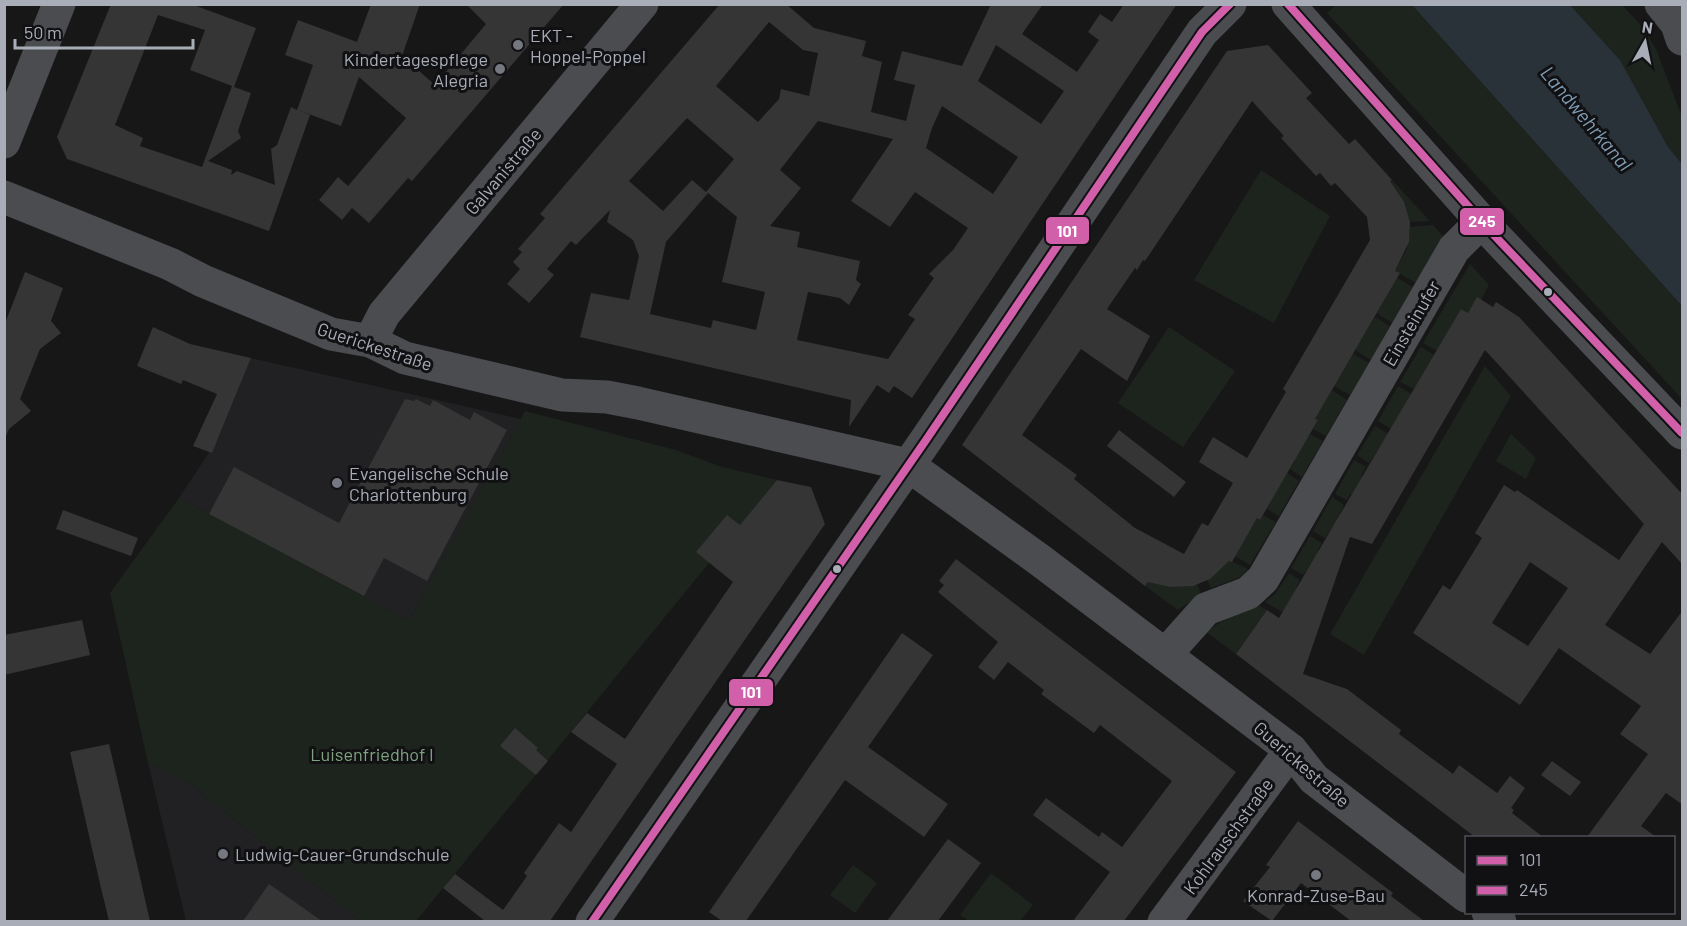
<svg xmlns="http://www.w3.org/2000/svg" width="1687" height="926" viewBox="0 0 1687 926" font-family="Barlow,sans-serif">
<style>
.built{fill:#212123}
.green{fill:#1d241e}
.water{fill:#2a3239}
.building{fill:#353536;fill-rule:evenodd}
.lines{fill:none;stroke-linecap:round;stroke-linejoin:round}
.minor{stroke:#4b4c50;stroke-width:33}
.bus-1-casing{stroke:#111113;stroke-width:12}
.bus-2-casing{stroke:#111113;stroke-width:12}
.bus-1{stroke:#d25fa9;stroke-width:8}
.bus-2{stroke:#d25fa9;stroke-width:8}
.poi-dot{fill:#757880;stroke:#111113;stroke-width:2}
.bus-dot{fill:#a8adb8;stroke:#111113;stroke-width:2}
.labels{text-anchor:middle;dominant-baseline:central;stroke-width:6;stroke-linejoin:round;paint-order:stroke}
.poi-label{font-size:18px;fill:#a8adb8;stroke:#111113;text-anchor:start}
.street-label{font-size:18px;fill:#a8adb8;stroke:#111113}
.park-label{font-size:18px;fill:#7fa381;stroke:#111113}
.water-label{font-size:20px;font-style:italic;fill:#7f9bb3;stroke:#111113}
.line-badge{stroke:#111113;stroke-width:2}
.badge-label{font-size:16px;text-anchor:middle;font-weight:bold;fill:#fff}
</style>
<rect width="100%" height="100%" fill="#171717"/>
<path class="built" d="M251,358l270,61 -112,201 -230,-122 39,-59z
M148,763l45,23 167,135h-174z"/>
<path class="green" d="M1336,5h76l270,301v93l-355,-386z
M1570,5h52l19,20 15,24 26,68v47l-14,-17 -48,-87z
M1261,170l69,46 -56,107 -80,-43z
M1392,180l38,41 -20,1 -5,-16 -18,-23z
M1433,225l10,11 -27,47 -21,-12 12,-22 3,-22z
M1470,264l19,21 -8,15 -13,13 -7,-4 -24,42 -14,-8z
M1397,278l16,9 -21,36 -15,-10z
M1375,317l15,9 -19,34 -16,-10z
M1169,327l66,44 -52,76 -65,-44z
M1421,347l13,8 -20,34 -14,-7z
M1353,354l16,9 -19,32 -16,-9z
M1485,366l26,30 -147,259 -34,-21z
M1398,386l14,8 -21,35 -13,-8z
M1332,390l15,10 -21,36 -13,-7 5,-8 -3,-2z
M525,411l151,39 46,17 55,13 -361,441h-56l-167,-135 -45,-23 -38,-170 69,-95 230,122z
M1375,426l14,8 -20,29 -12,-8z
M1310,434l13,7 -21,36 -12,-8 5,-8 -3,-2 11,-21 3,2z
M1511,434l25,24 -10,21 -30,-18z
M1354,460l12,7 -5,9 2,2 -10,17 -3,-1 -3,6 -12,-6z
M1287,473l12,8 -20,35 -12,-7 4,-8 -2,-2 11,-20 3,2z
M1332,497l12,8 -4,8 2,2 -17,23 -12,-7z
M1263,515l13,7 -26,43 -15,-9 22,-38 3,2z
M1310,536l12,7 -4,7 3,2 -18,23 -12,-7z
M1227,559l21,10 -8,8 -29,11 -4,-8z
M1289,573l11,7 -4,7 3,1 -14,26 -20,-12 11,-9z
M1149,581l21,6 27,-3 4,10 -23,16 -33,-24z
M1260,606l7,4 -31,44 -30,-22 25,-17z
M853,865l24,18 -22,30 -25,-18z
M991,873l42,32 -13,16h-51l-9,-6z"/>
<path class="water" d="M1412,5h158l50,55 48,87 14,17v142z"/>
<path class="building" d="M111,4h80l65,24 -22,59 17,6 -13,38 3,7 -33,23 24,9 -1,5 6,-4 38,14 -4,-36 6,-4 14,-38 6,3 16,-45 -28,-10 13,-35 59,22 14,-38h49l-18,52 33,29 51,-61 -20,-20h98l-152,177 -4,-3 -39,45 -17,-15 -10,12 -23,-20 19,-23 10,9 58,-68 -47,-41 -18,49 -43,-16 12,5 -41,116 -202,-72 -10,-22zM158,15l47,15 -15,40 42,16 -30,81 -62,-21 3,-8 -28,-13z
M720,4h66l28,24 52,13 -4,15 20,6 -11,50 35,9 9,-36 -21,-5 8,-29 60,15 29,-62h52l-21,30 55,38 22,-32 -11,-8 12,-18 12,8 12,-18h53l-265,394 -18,-12 -5,7 -12,-8 -28,42 2,-27 -271,-63 11,-44 38,7 10,-44 -6,-16 -26,-18 3,-12 -34,35 -5,-4 -24,28 7,6 -25,28 -22,-19 13,-15 -7,-7 9,-10 -4,-3 27,-31 -5,-4zM769,22l34,28 15,3 -9,43 -28,-7 -2,10 -21,23 -42,-36zM996,45l68,46 -23,33 -63,-43zM942,106l76,51 -25,37 -67,-46 6,-20zM687,118l47,41 -28,33 -14,-12 -29,31 -34,-30zM818,121l75,18 -42,62 39,26 25,-35 53,36 -15,22 -24,24 5,4 -26,37 7,4 -27,40 -91,-19 11,-48 32,6 9,7 12,-21 -5,-4 4,-19 -63,-14 3,-15 -30,-6 31,-38 -21,-18zM708,193l29,24 -15,65 43,10 -9,38 -43,-10 -2,8 -61,-14 16,-72z
M1268,45l44,48 -6,5 43,46 6,-5 37,41 -2,1 14,21 6,20 -1,20 -14,29 5,2 -85,146 3,1 -58,100 -3,-2 -25,44 -3,-1 -19,18 -17,7 -23,1 -22,-5 -3,4 -183,-141 265,-394zM1252,101l32,35 -3,2 35,38 4,-3 11,13 4,-3 32,34 3,23 -87,149 3,3 -39,66 -34,-21 -14,25 34,21 -25,43 -6,-3 -18,31 -49,-26 -61,-49 3,-4 -55,-40 59,-86 46,32 23,-45 -43,-27 28,-41 2,2 6,-10 2,1z
M25,272l38,16 -12,33 10,12 -21,16 -20,50 11,12 -22,18 -3,7 -2,-110z
M1477,297l16,10 3,-5 23,15 164,178v70l-21,-23 -57,83 45,29 33,-44v195l-17,-12 -25,33 15,11h-69l61,-83 -28,-20 21,-28 -82,-58 -39,57 -107,-72 30,-48 7,5 32,-52 -7,-5 29,-48 11,7 2,-2 102,70 25,-36 -159,-174 -113,194 -22,-7 -47,137 44,15 54,41 -2,4 54,40 6,-9 38,28 13,-17 15,12 -14,20 3,2 -2,3 31,24h-68l-239,-183 31,-44 12,8 182,-309 7,4zM1530,562l38,26 -40,58 -36,-23z
M153,327l37,17 61,14 -39,95 -19,-7 24,-52 -34,-14 -2,4 -44,-18z
M405,399l9,2 2,-2 14,7 3,-6 37,20 4,-8 33,18 -80,151 -43,-23 -20,38 -155,-82 25,-47 105,56z
M1119,430l67,52 -12,15 -67,-51z
M777,480l34,7 14,37 -275,397h-65l-42,-33 12,-14 48,36 24,-34 -3,-3 35,-50 12,9 46,-68 -46,-32 16,-19 38,26 108,-157 -37,-30 31,-37 13,10z
M63,510l75,28 -7,18 -75,-27z
M956,559l280,213 -112,149h-51l37,-49 -77,-57 13,-17 53,39 3,-5 20,15 50,-66 -72,-56 -6,8 -53,-39 3,-4 -36,-28 -14,18 -16,-13 20,-25 -60,-50 6,-7 -5,-4z
M82,620l8,35 -86,20v-40z
M902,633l31,22 -65,92 80,57 -24,33 -79,-57 -99,141h-24l-13,-9z
M515,728l23,20 -2,2 12,11 -12,14 -36,-29z
M109,744l16,68 25,109h-41l-8,-33 -31,-136z
M1552,761l29,21 -11,14 -29,-21z
M1298,821l95,72 -2,3 33,25h-73l-50,-38 -29,38 -29,-20 27,-34 -4,-2z
M948,839l33,24 -32,43 -11,15h-51z
M269,884l53,37h-79z"/>
<g class="lines">
<path class="minor" d="M1288,4l204,229 190,200
M1661,4l16,20 5,15
M4,142l55,-138
M4,197l166,67 33,17 109,45 19,8 39,7 35,17 157,37 45,2 31,6 270,62 133,96 250,189 23,29 152,117
M370,341l14,-27 258,-310
M1165,655l41,-46 42,-16 15,-14 191,-330 27,-27
M1488,912l12,10
M592,922l334,-482 276,-408 28,-28
M1164,922l127,-172"/>
<defs>
<path id="bus-1" d="M592,922l334,-482 276,-408 28,-28"/>
<path id="bus-2" d="M1288,4l204,229 190,200"/>
</defs>
<use href="#bus-1" class="bus-1-casing"/>
<use href="#bus-2" class="bus-2-casing"/>
<use href="#bus-1" class="bus-1"/>
<use href="#bus-2" class="bus-2"/>
</g>
<g class="poi-dot">
<circle cx="518" cy="45" r="6"/>
<circle cx="500" cy="69" r="6"/>
<circle cx="337" cy="483" r="6"/>
<circle cx="223" cy="854" r="6"/>
<circle cx="1316" cy="875" r="6"/>
</g>
<g class="bus-dot">
<circle cx="1548" cy="292" r="5"/>
<circle cx="837" cy="569" r="5"/>
</g>
<g class="labels">
<g class="poi-label">
<text x="530" y="35">EKT -<tspan x="530" dy="21">Hoppel-Poppel</tspan></text>
<text x="488" y="59" text-anchor="end">Kindertagespflege<tspan x="488" dy="21">Alegria</tspan></text>
<text x="349" y="473">Evangelische Schule<tspan x="349" dy="21">Charlottenburg</tspan></text>
<text x="235" y="854">Ludwig-Cauer-Grundschule</text>
<text x="1316" y="895" text-anchor="middle">Konrad-Zuse-Bau</text>
</g>
<g class="street-label">
<text transform="translate(503 171) rotate(-50)">Galvanistraße</text>
<text transform="translate(1411 323) rotate(-60)">Einsteinufer</text>
<text transform="translate(375 346) rotate(18)">Guerickestraße</text>
<text transform="translate(1302 764) rotate(41)">Guerickestraße</text>
<text transform="translate(1228 836) rotate(-54)">Kohlrauschstraße</text>
</g>
<g class="park-label">
<text x="372" y="754">Luisenfriedhof I</text>
</g>
<g class="water-label">
<text transform="translate(1587 118) rotate(50)">Landwehrkanal</text>
</g>
</g>
<g class="line-badge">
<rect x="1459" y="207" width="46" height="29" rx="6" fill="#d25fa9"/>
<rect x="1045" y="216" width="45" height="29" rx="6" fill="#d25fa9"/>
<rect x="728" y="678" width="46" height="29" rx="6" fill="#d25fa9"/>
</g>
<g class="badge-label">
<text x="1482" y="227">245</text>
<text x="1067" y="237">101</text>
<text x="751" y="698">101</text>
</g>
<rect width="1687" height="926" fill="none" stroke="#a8adb8" stroke-width="12"/>
<rect x="1465" y="836" width="210" height="78" fill="#111113" stroke="#4d4f55" stroke-width="1.5"/>
<rect x="1477" y="856" width="30" height="9" fill="#d25fa9" stroke="#4d4f55" stroke-width="1.5"/>
<text x="1519" y="866" font-size="18" fill="#a8adb8">101</text>
<rect x="1477" y="886" width="30" height="9" fill="#d25fa9" stroke="#4d4f55" stroke-width="1.5"/>
<text x="1519" y="896" font-size="18" fill="#a8adb8">245</text>
<g transform="translate(1645 42) rotate(9)" stroke="#111113" stroke-width="4.5" paint-order="stroke">
<path d="M0-4.5L10 22L0 15L-10 22Z" fill="#a8adb8"/>
<text y="-9" font-size="16" font-weight="bold" text-anchor="middle" fill="#a8adb8">N</text>
</g>
<path d="M15 39v9h178v-9" fill="none" stroke="#a8adb8" stroke-width="3"/>
<text x="24" y="39" font-size="18" fill="#a8adb8" stroke="#111113" stroke-width="4.5" paint-order="stroke">50 m</text>
</svg>
